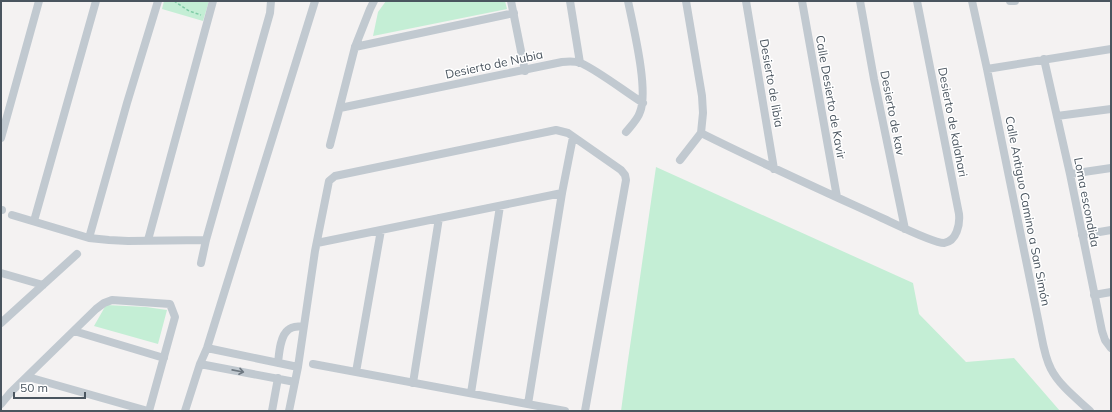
<svg xmlns="http://www.w3.org/2000/svg" width="1112" height="412" viewBox="0 0 1112 412" font-family="Mulish,sans-serif">
<style>
.green{fill:#c4eed5}
.lines{fill:none;stroke-linecap:round;stroke-linejoin:round}
.path{stroke:#7dcba5;stroke-width:1.5;stroke-dasharray:3 2;stroke-linecap:butt}
.street{stroke:#c1c9d0;stroke-width:8}
.oneway{stroke:#6e7881}
.labels{text-anchor:middle;dominant-baseline:central;stroke-width:3;stroke-linejoin:round;paint-order:stroke}
.street-label{font-size:12px;fill:#4a555f;stroke:#fff}
</style>
<rect width="100%" height="100%" fill="#f4f2f2"/>
<path class="green" d="M164,1h45l-6,20 -41,-12z
M386,1h119l2,8 -134,27 5,-24z
M656,167l257,116 6,31 47,48 48,-4 46,53h-439l6,-44z
M106,305l40,2 21,3 -9,34 -64,-18z"/>
<g class="lines">
<path class="path" d="M174,1l15,10 12,4"/>
<path class="street" d="M511,1l14,70
M570,1l10,62
M746,1l28,168
M802,1l35,196
M860,1l14,78 31,150
M972,1l15,68 52,255c3,14 5,32 12,45 8,16 26,30 39,42
M1010,1h5
M355,47l159,-34
M1044,59l26,115 32,157 3,9 6,8
M987,69l124,-20
M340,108l222,-46c7,-1 13,-1 19,1 19,9 43,28 62,40
M1057,116l54,-7
M626,132c5,-6 12,-13 14,-20 9,-22 -7,-86 -12,-111
M701,133c60,30 120,57 181,85 11,5 51,25 62,25 13,-2 16,-19 15,-29l-42,-213
M1,138l38,-137
M330,145l25,-98 15,-38 4,-8
M680,160l21,-27 2,-20 -1,-17 -16,-95
M1070,174l41,-6
M1,210h1
M12,215l77,23 20,2 19,1 78,-1
M34,221l62,-220
M1082,235l29,-5
M89,238l38,-135 31,-102
M148,240l65,-239
M317,243l245,-50
M201,263l5,-23 64,-227 1,-12
M1,273l42,12
M1094,295l17,-3
M1,323l76,-69
M74,331l90,27
M207,348l91,19
M278,363c1,-9 2,-27 10,-33 4,-4 10,-3 15,-4
M200,364l95,18
M313,364l252,47
M356,372l25,-142
M28,377l120,34
M413,383l26,-165
M471,393l29,-187
M1,404l10,-12 85,-83 8,-6 8,-3 58,4 5,13 -26,94
M528,404l34,-211 11,-56
M185,411l15,-47 7,-16 108,-347
M272,411l6,-33
M289,411l9,-44 17,-116 14,-70 6,-5 221,-46 12,3 53,37 4,5 1,5 -41,231"/>
</g>
<defs><path id="oneway-shaft" d="M-6 0H5M1.5-3L5.5 0L1.5 3" fill="none" stroke-width="1.6" stroke-linecap="round" stroke-linejoin="round"/></defs>
<use class="oneway" href="#oneway-shaft" transform="translate(238 371) rotate(11)"/>
<g class="labels">
<g class="street-label">
<text transform="translate(494 64) rotate(-12)">Desierto de Nubia</text>
<text transform="translate(772 83) rotate(80)">Desierto de libia</text>
<text transform="translate(831 97) rotate(80)">Calle Desierto de Kavir</text>
<text transform="translate(893 113) rotate(79)">Desierto de kav</text>
<text transform="translate(953 122) rotate(79)">Desierto de kalahari</text>
<text transform="translate(1087 202) rotate(79)">Loma escondida</text>
<text transform="translate(1028 211) rotate(79)">Calle Antiguo Camino a San Simón</text>
</g>
</g>
<rect width="1112" height="412" fill="none" stroke="#4a555f" stroke-width="4"/>
<path d="M14 392v6h71v-6" fill="none" stroke="#4a555f" stroke-width="2"/>
<text x="20" y="392" font-size="12" fill="#4a555f" stroke="#ffffff" stroke-width="3" paint-order="stroke">50 m</text>
</svg>
